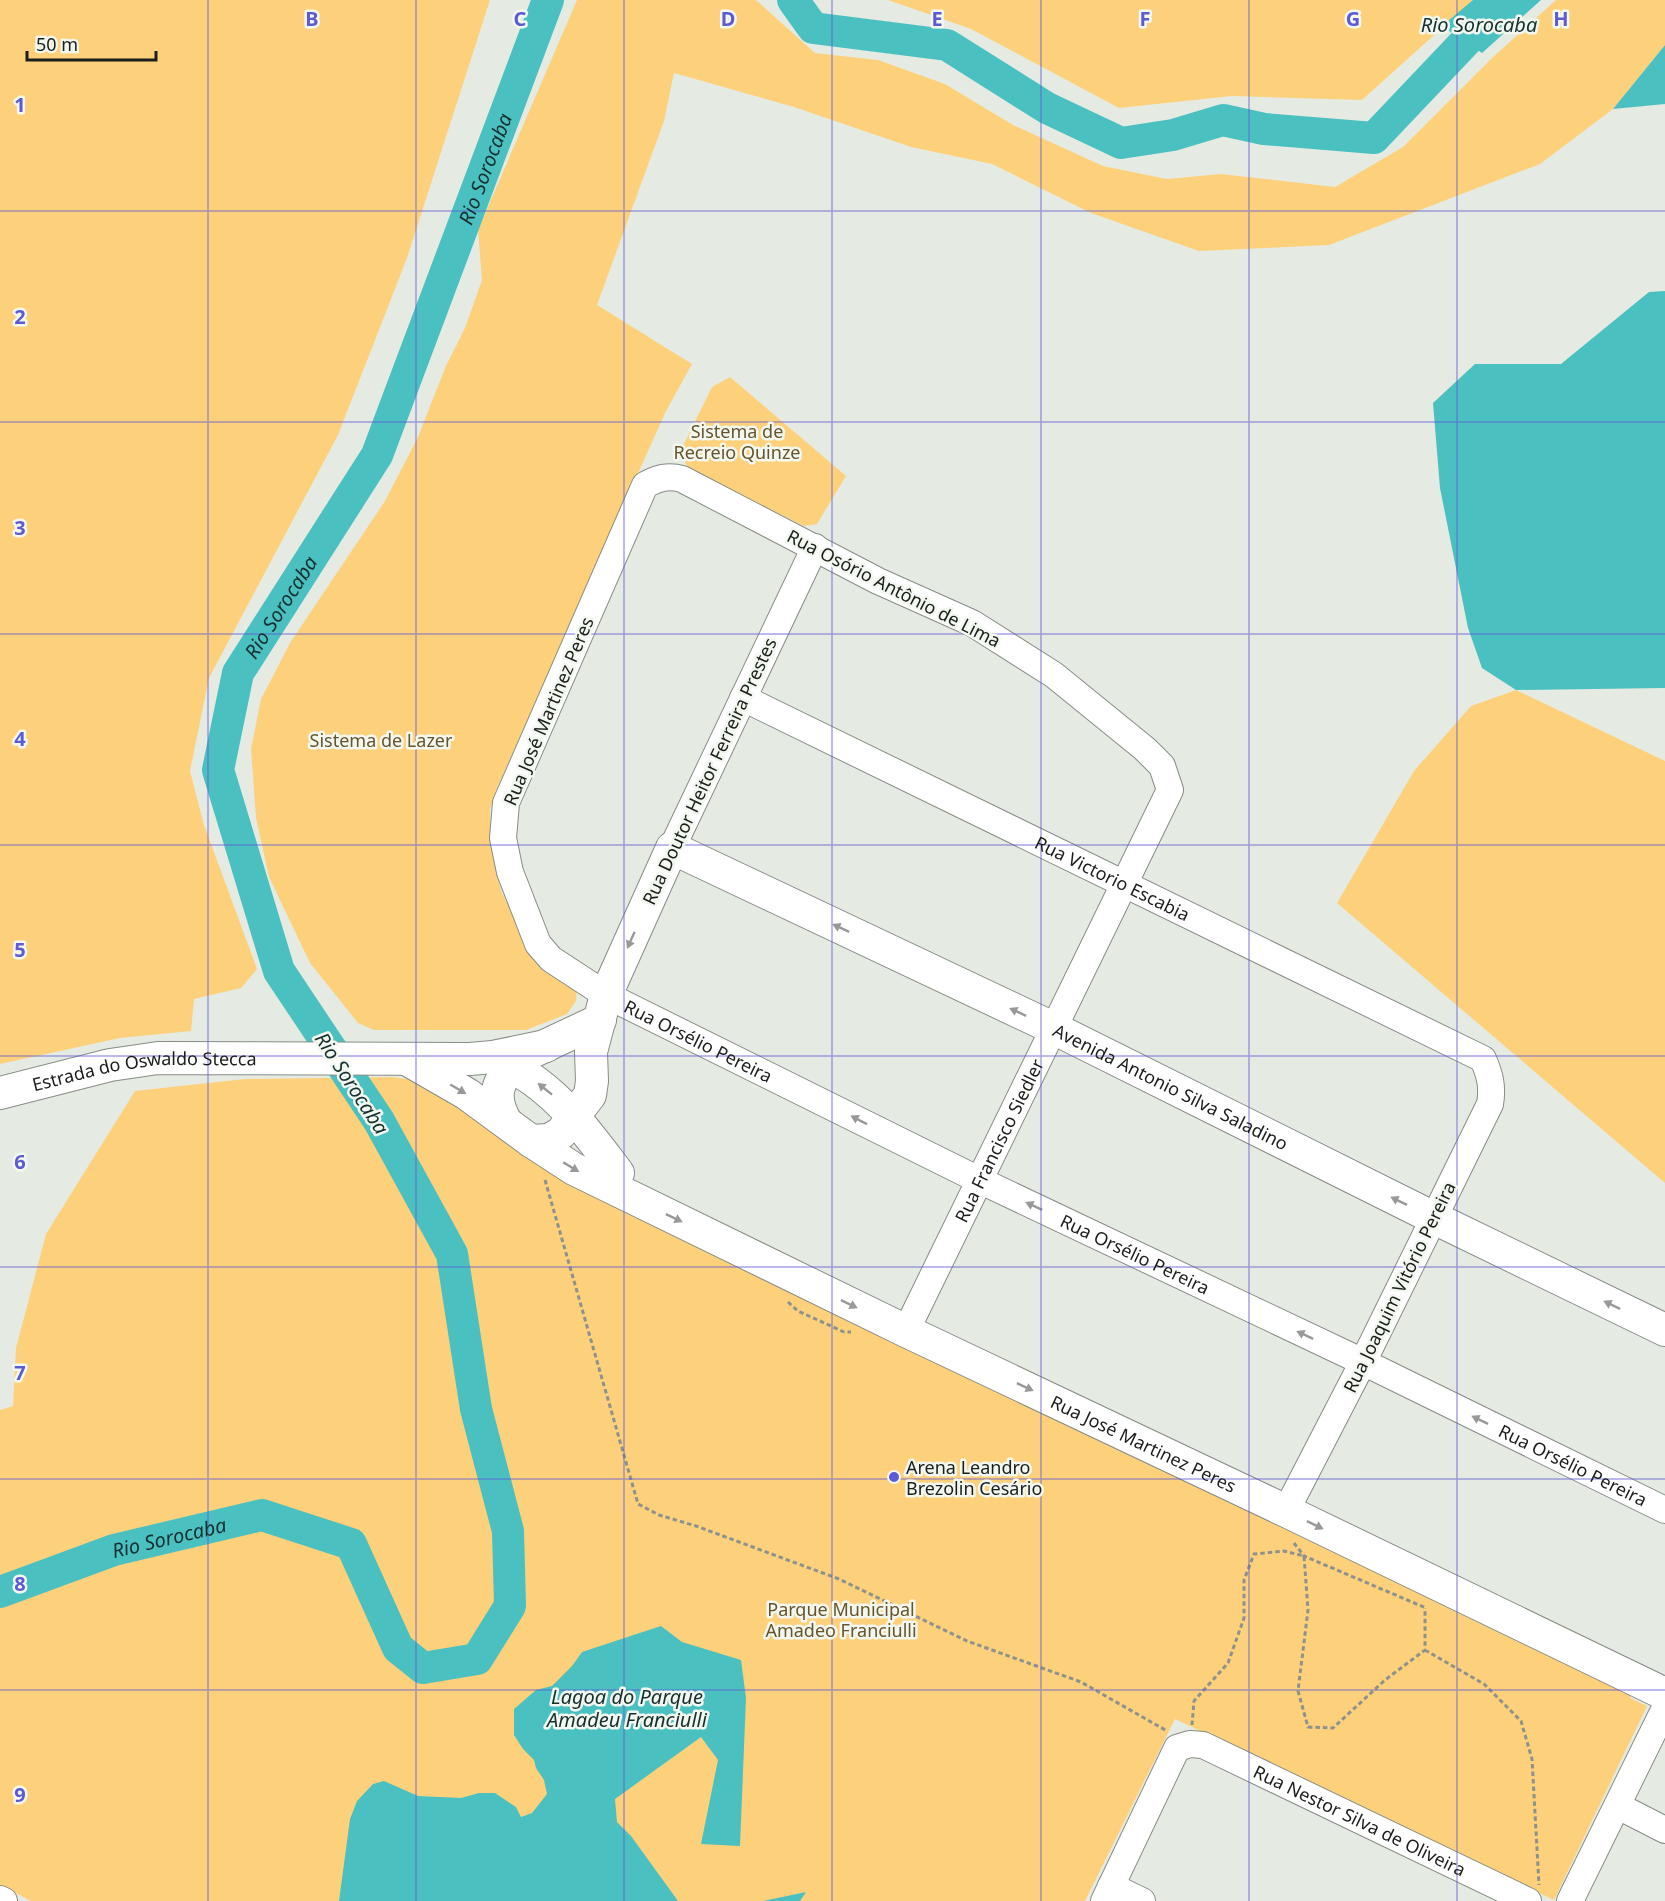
<svg xmlns="http://www.w3.org/2000/svg" width="1665" height="1901" viewBox="0 0 1665 1901" font-family="'Noto Sans',sans-serif">
<style>
.green{fill:#fdd17c}
.water{fill:#4bc0c0}
.lines{fill:none;stroke-linecap:round;stroke-linejoin:round}
.river{stroke:#4bc0c0;stroke-width:32}
.minor-casing{stroke:#878d86;stroke-width:28}
.major-casing{stroke:#878d86;stroke-width:34}
.path{stroke:#8d928c;stroke-width:3;stroke-dasharray:4.5 3;stroke-linecap:butt}
.minor{stroke:#fff;stroke-width:26}
.major{stroke:#fff;stroke-width:32}
.oneway{fill:#989a98}
.grid{fill:none;stroke:#5d5ad3;stroke-width:1.5;stroke-opacity:0.55}
.poi-dot{fill:#5d5ad3;stroke:#f2f8f0;stroke-width:2}
.labels{text-anchor:middle;dominant-baseline:central;stroke-width:5;stroke-linejoin:round;paint-order:stroke}
.park-label{font-size:18px;fill:#68542b;stroke:#f2f8f0}
.street-label{font-size:18px;fill:#1b1e1b;stroke:#f2f8f0}
.poi-label{font-size:18px;fill:#1b1e1b;stroke:#f2f8f0;text-anchor:start}
.water-label{font-size:20px;font-style:italic;fill:#163030;stroke:#f2f8f0}
.grid-label{font-size:20px;text-anchor:middle;font-weight:bold;fill:#5d5ad3;stroke:#f2f8f0;stroke-width:5;stroke-linejoin:round;paint-order:stroke}
</style>
<rect width="100%" height="100%" fill="#e5ebe3"/>
<path class="green" d="M0,0h490l-83,258 -69,177 -129,243 -19,93 14,54 53,144 -16,19 -47,11 -3,32 -71,7 -120,26z
M577,0h179l59,53 63,7 67,24 68,41 90,41 64,13 54,-5 114,13 68,-40 89,-89 64,-58h109v45l-52,64 -73,55 -211,81 -130,6 -108,-38 -99,-49 -81,-17 -117,-40 -120,-34 -10,48 -67,184 95,59 -26,47 -169,377 -7,21 1,34 10,48 26,53 50,41 -1,16 -9,13 -41,16h-152l-16,-7 -48,-60 -41,-86 -13,-59 -5,-69 10,-50 29,-56 95,-142 33,-64 27,-69 20,-40 17,-48 -4,-50z
M888,0h585l-111,100 -130,-4 -113,12 -148,-79z
M730,377l116,99 -29,48 -13,2 -114,-56 -11,-16 33,-67z
M1516,690l149,71v422l-328,-280 77,-132 57,-65z
M393,1077l28,4 1213,608 -4,9 17,8 -93,194 -379,-181 -90,182h-1054l-31,-16v-475l13,-4 3,-58 30,-114 89,-143 110,-12z"/>
<path class="water" d="M1473,0h68l-59,53 -40,-27z
M1665,45v59l-52,5z
M1665,291v397l-149,2 -34,-22 -14,-40 -28,-140 -7,-85 42,-39h86l88,-72z
M661,1626l21,16 59,18 5,38 -6,148 -39,-2 17,-84 -17,-23 -86,62 2,23 14,14 47,65h-339l11,-82 7,-18 16,-17 11,-3 34,15 43,2 18,-5h16l21,14 5,10 11,-4 15,-19 -3,-14 -8,-12 -2,-8 -11,-11 -9,-14v-26l22,-19 16,-4 20,-20 10,-14z
M806,1892l-6,9h-37z"/>
<g class="lines">
<g class="river">
<path d="M793,0l20,28 134,17 100,63 74,35 52,-8 50,-15 41,9 110,9 131,-138"/>
<path id="s1" d="M0,1592l114,-42 148,-35 89,29 47,104 25,20 54,-9 33,-53 -2,-75 -32,-122 -24,-155 -73,-133 -100,-150 -61,-201 20,-97 139,-218 171,-455"/>
</g>
<defs>
<g id="minor">
<path id="s2" d="M743,698l740,361c7,16 10,28 7,45l-127,258 -77,149"/>
<path d="M672,848l143,-301"/>
<path id="s3" d="M906,1331l264,-541 -8,-24 -17,-17 -91,-74 -82,-52 -94,-42 -196,-102c-14,-4 -24,-1 -37,6l-139,318 -3,35 7,34 28,72 13,15 55,36 373,185 384,182 302,148"/>
<path d="M1618,1806l47,24"/>
<path d="M1111,1886l31,15"/>
<path d="M0,1899l4,2"/>
<path id="s4" d="M1104,1901l73,-153 13,-4 13,1 325,156"/>
<path d="M1570,1901l95,-193"/>
</g>
<g id="major">
<path d="M493,1057c13,8 28,14 40,23 35,25 59,59 85,93"/>
<path id="s5" d="M408,1060l59,34 64,47 43,28 332,162 380,180 379,183"/>
<path id="s6" d="M0,1093l110,-28 48,-7 312,1 23,-2 53,-11"/>
<path d="M506,1122c-15,-26 -9,-41 11,-63l83,-39"/>
<path id="s7" d="M531,1141l18,-1 12,-7 29,-38 2,-14 -1,-29 15,-57 66,-147 381,180 381,190 231,112"/>
</g>
</defs>
<use href="#minor" class="minor-casing"/>
<use href="#major" class="major-casing"/>
<path class="path" d="M545,1180l93,324 21,11 37,11 143,53 128,62 114,41 86,49
M788,1302l10,9 46,21h7
M1294,1543l10,13 122,52
M1425,1650l59,34 37,37 11,38 7,126
M1192,1725l2,-24 34,-38 16,-45v-38l10,-26 30,-3 20,5 4,54 -10,81 10,36 25,1 52,-48 40,-30v-42"/>
<use href="#minor" class="minor"/>
<use href="#major" class="major"/>
</g>
<defs><path id="oneway-solid" d="M-6-.8H1V-3.2L6.5 0L1 3.2V.8H-6Z" transform="scale(1.5)"/></defs>
<g class="oneway">
<use href="#oneway-solid" transform="translate(841 928) rotate(-155)"/>
<use href="#oneway-solid" transform="translate(631 940) rotate(114)"/>
<use href="#oneway-solid" transform="translate(1018 1012) rotate(-155)"/>
<use href="#oneway-solid" transform="translate(458 1089) rotate(30)"/>
<use href="#oneway-solid" transform="translate(545 1089) rotate(-141)"/>
<use href="#oneway-solid" transform="translate(859 1120) rotate(-153)"/>
<use href="#oneway-solid" transform="translate(571 1167) rotate(31)"/>
<use href="#oneway-solid" transform="translate(1399 1201) rotate(-154)"/>
<use href="#oneway-solid" transform="translate(1034 1206) rotate(-155)"/>
<use href="#oneway-solid" transform="translate(674 1218) rotate(26)"/>
<use href="#oneway-solid" transform="translate(849 1304) rotate(26)"/>
<use href="#oneway-solid" transform="translate(1612 1305) rotate(-154)"/>
<use href="#oneway-solid" transform="translate(1305 1335) rotate(-155)"/>
<use href="#oneway-solid" transform="translate(1025 1387) rotate(25)"/>
<use href="#oneway-solid" transform="translate(1480 1420) rotate(-154)"/>
<use href="#oneway-solid" transform="translate(1315 1525) rotate(26)"/>
</g>
<path class="grid" d="M208,0v1901M416,0v1901M624,0v1901M832,0v1901M1041,0v1901M1249,0v1901M1457,0v1901M0,211h1665M0,422h1665M0,634h1665M0,845h1665M0,1056h1665M0,1267h1665M0,1479h1665M0,1690h1665"/>
<circle class="poi-dot" cx="894" cy="1477" r="6"/>
<g class="labels">
<g class="park-label">
<text x="737" y="431">Sistema de<tspan x="737" dy="21">Recreio Quinze</tspan></text>
<text x="381" y="740">Sistema de Lazer</text>
<text x="841" y="1609">Parque Municipal<tspan x="841" dy="21">Amadeo Franciulli</tspan></text>
</g>
<g class="street-label">
<text transform="translate(894 588) rotate(27)">Rua Osório Antônio de Lima</text>
<text transform="translate(548 711) rotate(-67)">Rua José Martinez Peres</text>
<text transform="translate(709 771) rotate(-65)">Rua Doutor Heitor Ferreira Prestes</text>
<text stroke="none"><textPath href="#s2" startOffset="411">Rua Victorio Escabia</textPath></text>
<text stroke="none"><textPath href="#s3" startOffset="1911">Rua Orsélio Pereira</textPath></text>
<text stroke="none"><textPath href="#s6" startOffset="147">Estrada do Oswaldo Stecca</textPath></text>
<text stroke="none"><textPath href="#s7" startOffset="896">Avenida Antonio Silva Saladino</textPath></text>
<text stroke="none"><textPath href="#s3" startOffset="212">Rua Francisco Siedler</textPath></text>
<text stroke="none"><textPath href="#s3" startOffset="2397">Rua Orsélio Pereira</textPath></text>
<text transform="translate(1399 1287) rotate(-64)">Rua Joaquim Vitório Pereira</text>
<text stroke="none"><textPath href="#s5" startOffset="831">Rua José Martinez Peres</textPath></text>
<text stroke="none"><textPath href="#s3" startOffset="2883">Rua Orsélio Pereira</textPath></text>
<text stroke="none"><textPath href="#s4" startOffset="370">Rua Nestor Silva de Oliveira</textPath></text>
</g>
<g class="poi-label">
<text x="906" y="1467">Arena Leandro<tspan x="906" dy="21">Brezolin Cesário</tspan></text>
</g>
<g class="water-label">
<text x="1479" y="24">Rio Sorocaba</text>
<text stroke="none"><textPath href="#s1" startOffset="2194">Rio Sorocaba</textPath></text>
<text stroke="none"><textPath href="#s1" startOffset="1708">Rio Sorocaba</textPath></text>
<text transform="translate(352 1083) rotate(57)">Rio Sorocaba</text>
<text stroke="none"><textPath href="#s1" startOffset="178">Rio Sorocaba</textPath></text>
<text x="627" y="1696">Lagoa do Parque<tspan x="627" dy="23">Amadeu Franciulli</tspan></text>
</g>
</g>
<g class="grid-label">
<text x="312" y="26">B</text>
<text x="520" y="26">C</text>
<text x="728" y="26">D</text>
<text x="937" y="26">E</text>
<text x="1145" y="26">F</text>
<text x="1353" y="26">G</text>
<text x="1561" y="26">H</text>
<text x="20" y="112">1</text>
<text x="20" y="324">2</text>
<text x="20" y="535">3</text>
<text x="20" y="746">4</text>
<text x="20" y="957">5</text>
<text x="20" y="1169">6</text>
<text x="20" y="1380">7</text>
<text x="20" y="1591">8</text>
<text x="20" y="1802">9</text>
</g>
<path d="M27 51v9h129v-9" fill="none" stroke="#1b1e1b" stroke-width="3"/>
<text x="36" y="51" font-size="18" fill="#1b1e1b" stroke="#f2f8f0" stroke-width="4.5" paint-order="stroke">50 m</text>
</svg>
